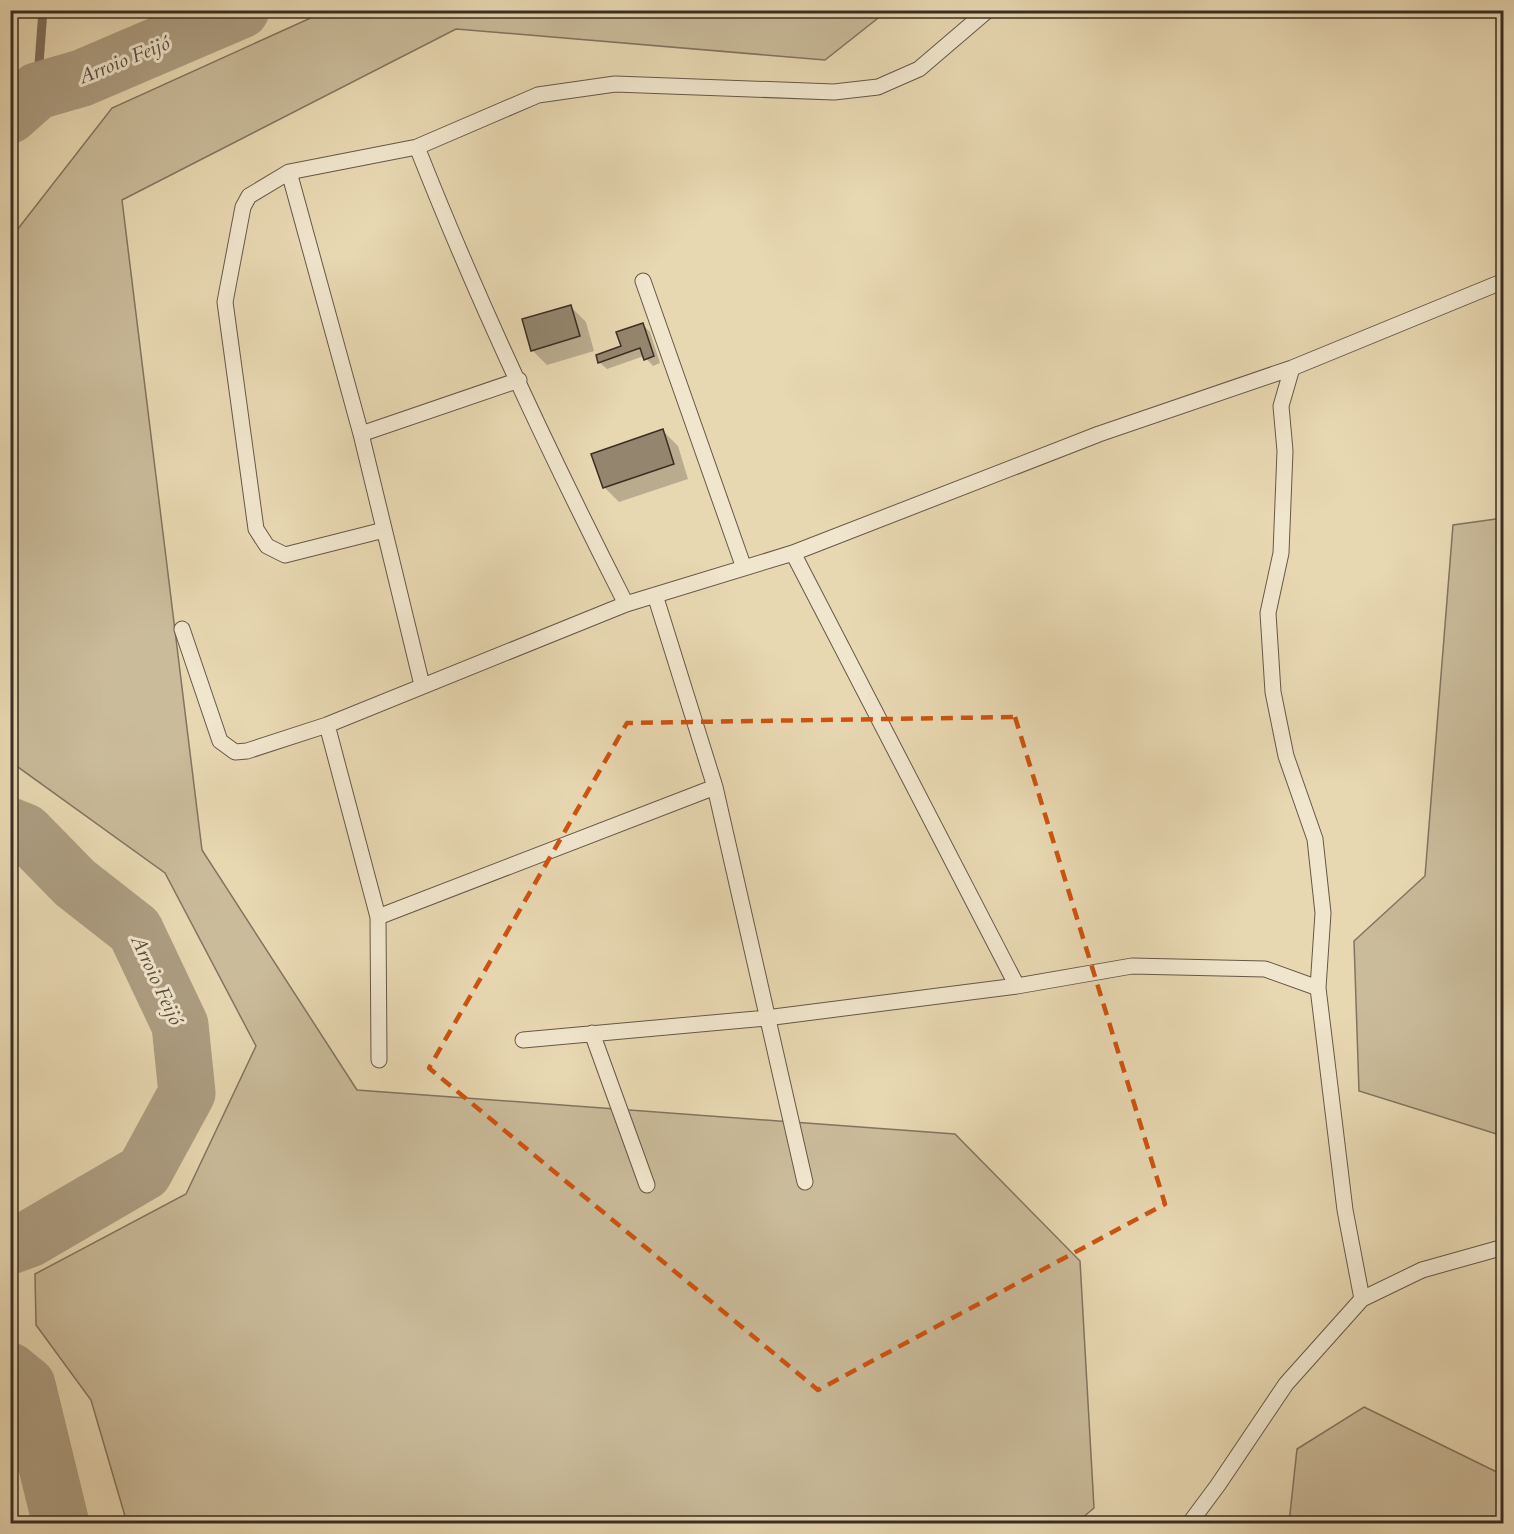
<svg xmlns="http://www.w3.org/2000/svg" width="1514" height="1534" viewBox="0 0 1514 1534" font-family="Cardo,serif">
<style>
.green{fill:#cabb9a;stroke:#827460;stroke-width:1.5}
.shadow{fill:#0003}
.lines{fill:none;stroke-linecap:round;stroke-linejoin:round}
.stream{stroke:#7f715d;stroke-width:9}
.river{stroke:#ad9e82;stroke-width:57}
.building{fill:#94866e;stroke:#3a2e25;stroke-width:1.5}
.lane-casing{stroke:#665848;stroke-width:17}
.lane{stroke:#f0e6cd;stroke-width:15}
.marked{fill:none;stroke:#ce5310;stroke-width:4.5;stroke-dasharray:12 8;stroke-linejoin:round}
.labels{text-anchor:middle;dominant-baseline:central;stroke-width:6;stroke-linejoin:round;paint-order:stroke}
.water-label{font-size:20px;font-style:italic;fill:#574a3c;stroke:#f0e6cd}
</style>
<rect width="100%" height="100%" fill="#e8d8b2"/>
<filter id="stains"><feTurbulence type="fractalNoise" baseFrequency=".00333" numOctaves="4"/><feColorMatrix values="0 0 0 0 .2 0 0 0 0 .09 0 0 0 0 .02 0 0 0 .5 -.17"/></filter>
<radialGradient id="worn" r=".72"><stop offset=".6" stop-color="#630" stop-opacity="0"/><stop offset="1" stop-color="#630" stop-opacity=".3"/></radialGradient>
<path class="green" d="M326,11h561l-62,49 -369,-31 -334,171 80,650 155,240 598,44 125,127 14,247 -19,16 -948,-1 -36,-123 -55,-75 -1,-51 151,-80 70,-148 -91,-173 -154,-111 -1,-523 102,-131z
M1503,518h1l-1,618 -144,-45 -5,-150 71,-65 28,-351z
M1364,1407l139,68v48h-214l8,-74z"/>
<path class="shadow" d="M571,307l15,15 8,29 -47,14 -15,-15z
M643,325l7,7 10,31 -7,3 -9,-10 -37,13 -8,-7 24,-15z
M663,431l15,15 10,33 -69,23 -15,-15z"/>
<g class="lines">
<path class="stream" d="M37,91l6,-81"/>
<path class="river" d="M10,115l27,-24 45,-13 159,-68
M10,826l15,6 50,51 60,47 45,95 7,68 -43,79 -115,67 -19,7
M10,1371l17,14 34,139"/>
</g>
<path class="building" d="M571,305l9,31 -49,15 -9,-32z
M643,323l11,33 -10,4 -4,-12 -42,15 -2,-8 25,-9 -5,-14z
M663,429l11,35 -71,24 -12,-34z"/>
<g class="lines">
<defs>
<path id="lane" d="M417,147c61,155 133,308 209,457
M289,172l72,262 61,251
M643,281l101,287
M1292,368l-11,38 4,45 -4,102 -13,60 5,79 13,64 29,83 8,74 -5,75 27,222 17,89
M361,434l158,-54
M384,530l-99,25 -18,-9 -11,-17 -31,-227 18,-95 6,-11 40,-24 128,-25 121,-52 77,-11 219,8 44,-5 41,-18 69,-59
M793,553l224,433
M655,595l60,192 90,395
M182,629l38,112 15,11 12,-1 80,-26 299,-121 167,-51 306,-119 193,-66 212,-87
M327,725l51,192 1,143
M378,917l337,-130
M592,1033l55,152
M523,1040l243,-22 251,-32 115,-20 133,3 53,19
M1189,1524l29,-39 68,-101 76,-85 60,-29 82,-23"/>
</defs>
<use href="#lane" class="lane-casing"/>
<use href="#lane" class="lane"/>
</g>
<path class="marked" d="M1015,717l150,487 -347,186 -389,-322 198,-345z"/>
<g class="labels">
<g class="water-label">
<text transform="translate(124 60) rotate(-22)">Arroio Feijó</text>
<text transform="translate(157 980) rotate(65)">Arroio Feijó</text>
</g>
</g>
<rect width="1514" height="1534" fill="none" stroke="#e8d8b2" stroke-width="36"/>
<rect x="12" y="12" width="1490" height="1510" fill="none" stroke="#3a2e25" stroke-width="3"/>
<rect x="18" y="18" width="1478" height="1498" fill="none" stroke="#3a2e25" stroke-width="1.5"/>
<rect width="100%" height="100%" filter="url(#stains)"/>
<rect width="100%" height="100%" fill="url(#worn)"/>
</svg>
